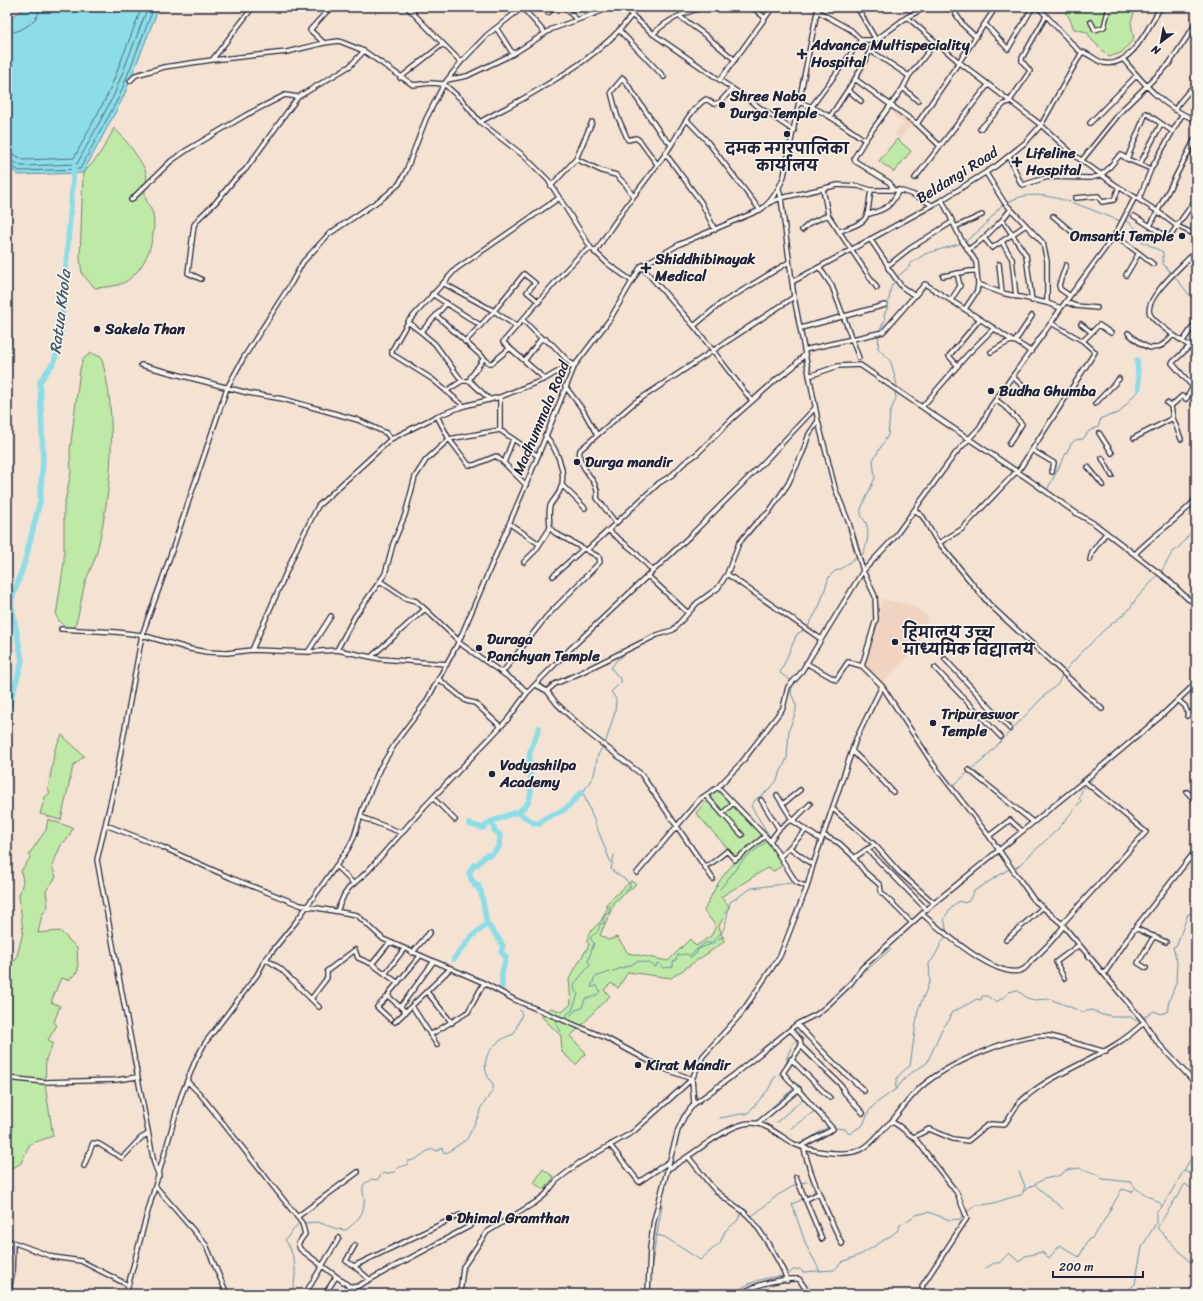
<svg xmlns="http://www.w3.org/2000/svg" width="1203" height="1301" viewBox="0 0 1203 1301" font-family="Sriracha,'Playpen Sans Deva',sans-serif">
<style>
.built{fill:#f0d3c1}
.green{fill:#bfe9a6;stroke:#708670}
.water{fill:#8cdde8;stroke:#6292a3}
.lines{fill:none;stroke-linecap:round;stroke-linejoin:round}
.shore{stroke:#4c6d80;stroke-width:1}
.stream{stroke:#6292a3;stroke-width:1}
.river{stroke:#8cdde8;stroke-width:5.5}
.minor-casing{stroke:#22223b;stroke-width:6}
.minor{stroke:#fbf7ec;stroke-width:3.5}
.poi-dot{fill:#22223b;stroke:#fbf7ec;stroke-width:1.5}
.labels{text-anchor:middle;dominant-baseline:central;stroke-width:3;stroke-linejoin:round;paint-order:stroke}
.poi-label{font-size:15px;font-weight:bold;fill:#22223b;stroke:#fbf7ec;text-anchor:start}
.street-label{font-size:15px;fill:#22223b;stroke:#fbf7ec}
.water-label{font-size:16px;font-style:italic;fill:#425a6f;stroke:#fbf7ec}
</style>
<rect width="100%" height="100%" fill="#f4e2d3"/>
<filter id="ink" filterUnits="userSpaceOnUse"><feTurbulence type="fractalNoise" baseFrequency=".025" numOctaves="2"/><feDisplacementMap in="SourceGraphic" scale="8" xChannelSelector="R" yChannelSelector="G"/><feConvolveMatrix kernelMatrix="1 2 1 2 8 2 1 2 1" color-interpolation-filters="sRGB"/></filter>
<g filter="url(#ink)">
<path class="built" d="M897,110l15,13 -13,16 -5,-5 7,-8 1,1 3,-3 -12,-10z
M882,599l31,7 15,10 -4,18 -8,14 -34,35 -18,-18v-6l15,-41z"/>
<path class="green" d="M1060,7h71l3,6 -3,9 3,17 -13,14 -12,4 -17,-17 -5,-8 -13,-3 -5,-12z
M114,128c8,7 30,35 32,45 2,7 -2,14 -1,21 0,7 6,13 8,20 4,23 -7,56 -28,68 -9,5 -20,5 -30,6l-13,-14 -2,-15 3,-86c14,-13 23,-28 31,-45z
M897,139l14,12 -17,21 -15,-11z
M91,353l10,4c18,57 10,140 -5,198 -3,10 -8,19 -11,28 -4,15 -5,30 -11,45 -10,2 -13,-5 -18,-12l8,-54v-55l7,-35 -1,-22 10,-81 3,-10z
M62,735l22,21 -11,10 -12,54 -21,-6 5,-17 5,-4 -2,-4 7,-40z
M718,787l52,54 16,22 -12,8 -7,-3 -46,29 8,9 -10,20 5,16 -53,36 -43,-6 -10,16 -7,-5 -7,7 6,6c-15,12 -24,28 -40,40l16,17 -10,12 -14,-13 -1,-16 -20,-20 10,-8 11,4 9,-8 -2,-25 20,-34 -2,-4 2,-8 12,-12 7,-14 -3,-2 26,-24 5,3 -22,20 -14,31 8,5 9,-3 11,16 40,8 22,-22 6,7 15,-10 5,-10 -12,-15c9,-19 17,-37 34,-51l-42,-47z
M48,819l25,9 -6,12 -5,3 -10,23 4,11 -10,14 2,15 -6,9 -4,18 22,-2 17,17 1,23 -9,9 -8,-2 -10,24 9,4 -6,16 3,3 -9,15 5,3 -7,16 -1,25 8,52 -23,8 -9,19 -14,9v-202l2,-7 7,-3 7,-28 -4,-37 4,-13 -2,-11 9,-13 -1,-4 17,-24z
M543,1169l11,8 -10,13 -10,-7z"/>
<path class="water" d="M28,7h131l-36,91 -40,75 -64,2 -12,-8v-148z"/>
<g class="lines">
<path class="shore" d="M7,33c13,0 33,-12 33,-26
M7,153l6,1 11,6 50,-2 35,-66 33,-85
M7,159l15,7 55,-2 37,-69 34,-88
M7,164l13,7 60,-2 39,-72 35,-90"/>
<path class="stream" d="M1009,202c29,-20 82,9 112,19
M1125,221l4,1 10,10 -1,3 5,7 20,10v12l9,10
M965,242l17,-14 21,-24
M1174,276l22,27
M896,278l13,-11 1,-3 15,-10 37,-11
M880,330l5,-10 -1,-5 4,-8 3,-20 4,-6
M879,333l-1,15 13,14 6,23
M7,363l5,-27
M1047,490l24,-46 4,-4 8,-1 6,-8 9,-4 3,-9 18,-5 15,-18 4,-3 1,-4
M860,555l3,-1c4,-10 7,-20 3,-31 -3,-5 -6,-8 -5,-14l14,-31 -2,-18 15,-25 2,-22 6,-15 -1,-6
M1161,572l11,-19 8,-7 16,-20
M807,628l12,-21 10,-30 6,-6 6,-2 15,-12
M1064,672l14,-16 26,-26 25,-20 7,-11 23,-25
M792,681l-12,-8 17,-39 7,-4
M1088,783l4,-3
M952,786c12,-8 17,-17 29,-24l63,-66 14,-12 4,-9
M770,837l-19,-31 5,-7 10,-7 10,-10 11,-24 2,-28 7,-19v-6l-5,-12 2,-10
M611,863l-27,-68 -2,-1 12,-19 4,-20 8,-14 9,-29 1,-13 -5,-7 11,-11 -11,-13 5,-7 7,-5
M1016,868l42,-39 23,-28 -2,-3 5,-12
M720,889l23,-29 24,-19
M947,933l-3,-15 9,-12 6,-5 5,2 5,-2 5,-10 35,-22
M690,955l15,-12h6l11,-11 3,-6 5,-24 22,-14 39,-5
M845,991l18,-18 28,-24
M561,1017h8l7,-7 6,-2 3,-9c6,-2 11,-1 15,-8l-4,-6 -2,2h-3l4,-10 36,-12 6,-4 12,2 7,4 1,-4h2l4,5 10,-1v-5l3,-2 2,-5 9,-1 3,3 7,-4v-3c8,-5 16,-4 22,-12l5,-1
M566,1017l2,-4 4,-2 6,-17 -3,-3 -1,-7 16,-19 -2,-4 6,-18 -4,-5c5,-7 7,0 10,-14l4,-1 -1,-4 3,-5 3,-1 1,-8 20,-18v-3c-6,-7 -13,-8 -19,-15l3,-14
M1143,1018l11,-7 7,3 7,-3v-7l8,-21 1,-21 -4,-15 4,-2c4,-11 7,-21 11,-31l8,-1
M556,1019v4l5,9
M796,1086l2,-2 11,15
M896,1089l12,-14 19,-12 15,-34 8,-10 1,-6 26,-14 4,1 1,-4h5l9,6 10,-6 3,-4 8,-2 10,8 7,2 16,-1 33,13 9,-2 10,5h7l2,2h20l5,4 4,-1
M766,1112l28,-24
M720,1118l21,-4h6l21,-24 6,-12 7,-5 6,-11v-5l6,-14 5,-4
M777,1122l27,-24
M791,1128l24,-17
M835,1128l10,1 4,5 14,-9 6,-14 6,-7 21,-15c-2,-11 5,-17 14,-23l8,-56 12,-29 -1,-18c8,-7 10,-19 17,-27
M804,1142l24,-15
M804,1157l1,6 7,17
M1183,1171l13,4
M1019,1172l6,14 -2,5
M800,1183l7,-1
M814,1185v9
M1035,1185l28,24
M1196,1192l-11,-8 -28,44 39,40
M810,1196l-18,8 14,41 14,26
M743,1210l1,-2 8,8 26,-21 19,-11
M967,1212l9,-7c16,1 29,-7 45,-10l5,-6 18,-10 14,-3 9,-6 12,-2 17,6 7,5 28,3c6,11 20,13 31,23
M304,1223l14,-1 19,7 9,1c9,-7 18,-15 18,-27 1,-7 -3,-13 0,-19l8,-5 5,1 5,-6 12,-2 5,-5 8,-2 1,-4c10,0 15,-10 25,-12l4,2 5,-3 2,5 4,-1 19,-13 12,-24 1,-6 13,-19v-6c-18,-21 -2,-43 21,-50l8,-20 -2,-4
M656,1235l9,2 35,23 20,-17 5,-12 12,-10 5,-8
M986,1268l8,-5h5l10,-10 10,9 6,-6 17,-4 7,6 11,-13 19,12 9,-17 4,-2 7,-9 23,-40 10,3 2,-3
M651,1269l11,-64
M788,1275l5,-5 7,-1 3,3 31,-2 8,-8 20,-8 30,-19 6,-5 2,-5 16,-10 12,-3 22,8 10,-1 4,-5
M291,1294c7,-17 5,-39 -6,-54l13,-16 3,-1
M734,1294c12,-12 32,-17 49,-18
M1124,1294l11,-10 7,-37 14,-24v-11l8,-8 32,-54"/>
<path class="river" d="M1137,360l2,28
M7,714l15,-53 -11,-59 14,-41 15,-60 3,-43 -3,-77 14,-19 6,-18 14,-178
M517,812c25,-11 8,-42 13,-60 2,-8 7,-16 9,-24
M490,822l4,5v3l6,5 -1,12 -8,8h-5l-8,9 -4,1 -5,8 3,8 3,2v3h4v4l2,1 6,33 9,11 7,11 -2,6 5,5 -4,16v14
M469,824l14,4 7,-6 27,-10 17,11 5,1c7,-9 15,-9 25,-14 4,-2 13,-14 18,-18
M454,959l18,-23 15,-12"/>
<defs>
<path id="minor" d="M407,7l54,55
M522,7l22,25
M564,7l13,13
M591,7l5,6
M623,7l30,27 141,97
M752,7l13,11
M927,7l-20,10 52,45 37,-55
M951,7l13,19 12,11
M1038,7l40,43 4,2
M817,11l34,19 10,10h15l31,-23
M548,13l7,-6
M679,16l26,19 30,25
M1091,22l4,8 9,-3 5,-20
M985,24l23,25 25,-42
M497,29l16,25
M619,30l45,47
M653,34c15,-15 31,-21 51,-27
M324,43l-14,-13 20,-22
M871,51l38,25
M1123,59c21,25 41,49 73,61
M212,60l75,-8 37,-9 15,-2 25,10
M400,78l43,-34
M855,79l62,45 23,22
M447,80l20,-4 46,-22 39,-25 61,-22
M720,80l53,-73
M130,81l6,-6 28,-8 48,-7 41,-53
M903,88l15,13
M848,90l13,11
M799,102c24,8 45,24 66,38
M812,106l49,-66
M1175,110l4,-7 17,-20
M830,117l25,-38 21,-39 -19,-33
M687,120l20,21 53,69
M480,122c17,-10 35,-18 51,-28 36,-21 76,-45 101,-79
M1090,123l47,-48
M917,124l42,-62 82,63 33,30 40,29 43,27 20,15 19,-27
M980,129l24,-25 5,-2 21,-31 -8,-10v-3l24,-42
M665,153l36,49 14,28
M1009,156l12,28 2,1 25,-8 43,1 10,-3 6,-5 12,-14 2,-1 6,4
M576,159l26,12 14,4 10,10 7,11
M1082,160l41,-51 46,-45 24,-36h3
M657,164l-17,-23 -4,-3 -8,2 -11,-25 -6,-23 12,-14 38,56 10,10
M1140,164l21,-40
M1151,169l-24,-10 19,-46 26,18
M986,173l18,29 39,41 4,18v42l14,5 54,-73 20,-38
M915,178l73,-93
M551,186l25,-27 16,-37
M892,188l-2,-5 -35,-22 -1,-3 11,-18 38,-52 6,-12 27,-34
M779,189l2,9 13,99 24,124 17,67 14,35 14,48 12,25 1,23 -14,47 20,20 51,78 56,72 45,64 28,24 82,98 13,20 39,42
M823,189l5,26 49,73
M1075,198l23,-2 4,6 12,-2 5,-13
M1139,199l12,-30 31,-54
M131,200l40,-39 16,-11 59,-35 39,-20 13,2 52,-31 14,-15 49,34 18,-2 13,1 18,16 18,22 44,34 24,24 43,68 17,16 24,17
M942,200l19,39 15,23 2,22 24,9 45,10
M769,203l12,-5 57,-13 20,1 13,4h28l15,5 18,10
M869,214c18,-5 22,-8 30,-24
M1053,216l25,21
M1134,216l35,22 8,-12 19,9
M1002,220l9,-11
M1150,226l46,-89
M955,227l27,-12
M802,230l8,-7 18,-8
M840,231c32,-10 26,-12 31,-41
M1115,235l38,29
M984,238l18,-18 1,1 23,34 6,46
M870,239l17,25h3l19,-15 43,-27
M1002,242l10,17 4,38
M968,250l16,-12 8,10 34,-23
M1196,252l-4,3 4,4
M595,253c21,-36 47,-67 71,-100 13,-18 21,-41 40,-54l8,5 6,-2 12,-13
M1192,255c-9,10 -49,44 -42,59 4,9 36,30 46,36
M887,264l1,4 14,19 13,9
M999,264l3,29
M1066,265l-7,20 1,4 10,7
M641,266l53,60 58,75
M819,267l13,19 27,72
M1126,275l13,-22
M943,276l27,-5h7
M201,279l-13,-6 6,-48 5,-7 17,-16 18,-22 12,-11 52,-72
M792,282l150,-82 54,-34 30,-24 15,-17 41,-73c8,2 14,9 22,11 28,5 45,-38 57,-56
M443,283l51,28 22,15
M432,294l48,31
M1194,296l2,-3
M951,300l9,-14 -3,-13
M1066,302l10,4 21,2
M447,303l-26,29 14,12 27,37
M965,309l12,-18 1,-7
M436,315l53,48h3l18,-15
M980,319l31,21
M409,320l-1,2 13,10
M1081,324l10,8
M694,326l26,-22 69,-42
M801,328l84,-23
M1128,333c17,16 28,23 45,2
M1016,340l16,-24
M1083,341l16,-16 12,8
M1183,341l13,-19
M465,342l29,-31 30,-37 11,9 -8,9 12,10
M804,350l79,-18 42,-48 55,35 -31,37 8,9
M991,352c22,-13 19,-16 40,0
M525,360l15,-20 6,-1
M141,365l107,28 35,6 75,21 28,13 5,6
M809,376l29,-10 22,-1 171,116 45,32 19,11 73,56 20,19 8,4
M1013,377l14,13
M545,379l-42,-37 63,-72 15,-16 10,-6
M470,381l20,19
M565,386l18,24 14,25
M446,391l16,-10h8v-3l14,-20
M996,400l8,6 18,18 -13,20
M1167,403l4,3 11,-10 4,3 7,-12 -21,-24 18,-17
M1095,404l24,-25
M464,406l-32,-27 -40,-25v-4l16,-28 48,-53 103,-71
M1171,406l2,12 8,21
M922,407l45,-52 27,-27
M437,416l12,23 20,26h5l22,-9 8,7
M818,421l-9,13 -6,18 -15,32 -19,28 -15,13 -15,18 -12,31 94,65
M500,430v-33
M1099,433l13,20
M1134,438l39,-20
M513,439l-9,24 22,22
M1032,450l22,13 -2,9
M1102,458l10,18
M1088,467l15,18
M1017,473l78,-121 -12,-11 -32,-18 10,-15
M562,485l23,23
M915,510l8,7 12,21 54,66 113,105
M616,523l43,-40 13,-8 12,-12 14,-10 35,-35 44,-39 16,-12 12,-13
M510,524l29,20
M609,531l25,20 18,19
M939,543l23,-14 54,-57
M587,550l29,-27 -19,-25c4,-17 -21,-30 -17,-48l54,-47 160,-106
M1135,554c19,-20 43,-34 61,-55
M1090,560l2,-8 14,-19
M524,562l12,-12 14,-22
M647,575l41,38
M553,576l30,-27
M380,581l25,17 11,3 9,8
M61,629l55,3 26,3 48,14 17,3 20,1 25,-3 56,2 29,-2 44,9 66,5
M458,642l63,44 6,7
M252,650l48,-109 18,-35 73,-67 46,-23 27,-10 36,-9 45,-18 19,-11 11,-3 -6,-3 -16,-17 -14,-9 -16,-16
M337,650l18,-34 30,-42 8,-30 12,-29 10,-38 11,-17 23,-21 51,-9 38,26
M308,652l23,-36
M372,656l53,-47 34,32
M945,659l65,70
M806,663l30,17 12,-18 14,4
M935,668l66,69
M502,673l44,-56 54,-55 -1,-5 -44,-24 -5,-5c0,-6 -2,-15 0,-22 2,-5 8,-10 10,-16 8,-17 -4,-42 -15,-55
M439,679l27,22 9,2 25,23
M536,685l11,6 10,13 30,28 54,42 72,105
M547,691l8,-7 25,-11 77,-38 16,-5 24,-27 21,-15 9,-14
M1178,700l7,6 3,8 -1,2
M1188,714l5,-2 3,1
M852,751l31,30 10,11
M969,770l64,52
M718,787l52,54 26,41 11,5
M1187,792l9,10
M777,795l16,26 17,-17
M706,796l36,39
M433,798l22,22
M761,800l18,29 -9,12
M783,804l17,-14
M833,809l42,36
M722,814l11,-11
M361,817l41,16
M106,825l56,22 69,31 69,27 57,10 26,24 101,44 31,17 91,38 56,30 30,11
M779,829l10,-8h4l28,19
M823,835l16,8 13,12 13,17 15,13 1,7 31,31
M989,836l21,-16 12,11
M790,848l23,17
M867,849l8,-4 24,27 35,31
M781,856l25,-26
M854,858l13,-9 60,61
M336,866l18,18
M705,866l7,-3 15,-12 8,9 30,-24
M637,873l63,-74 18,-12 24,-25 41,-54 5,-21 12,-13 63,-103 31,-33 61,-84 25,-27 11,-21 60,-83
M337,911l7,-16 5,-7 19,-17 57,-65 83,-87 19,-26 42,-43 121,-114 76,-76 49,-52
M922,914c17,14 78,70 102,55 3,-2 5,-6 8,-9 12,-10 22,-21 31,-33
M1062,924l84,-92 -62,-51
M1135,928l31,14
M1006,940l36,-32
M390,942l-18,22 26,19
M412,953l18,-21
M266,959l15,10 38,38
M1146,968l-8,-5 16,-27
M385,974l19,-25
M1104,974l31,-46 61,-78
M1064,978l-8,-16 23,-17
M427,992l25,31
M388,996l-11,11 14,13
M311,999l16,-21v-7l28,-21 3,8 14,6
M401,1006l33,-45
M412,1006l25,39
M406,1012l-18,-16 2,-4 30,-36
M395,1022l56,-54
M797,1024c14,16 29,31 44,46 8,7 16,13 23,21
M791,1030l9,10 1,6 41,40 2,6 19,21
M430,1035l38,-23 16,-29
M801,1046l-18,27 50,56 -30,16c8,34 24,67 39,99
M791,1059l39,39
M7,1078l38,4 71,-2 21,-3
M187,1081l13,13 102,129 3,11 -7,10 2,5 49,37 7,1 114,-61 -10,-11 -106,51 -8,-5 9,-16
M694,1104l37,-27 66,-53 20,-10 11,-9 23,-22 11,-15 72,-65 150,-122 75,-63 37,-35
M891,1122c10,-12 19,-25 30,-35 26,-23 95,-54 129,-51l56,16
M758,1123l41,-34
M914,1137l43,56 10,25 -45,68 2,8
M610,1145l29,37 31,-21
M689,1158c9,10 17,23 27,33 9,8 20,15 29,22 11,9 39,54 42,68
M84,1166l9,-23 6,1 23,14 19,-20 7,-4
M668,1169c22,-11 58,-45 82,-46 15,-1 31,14 44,21 15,7 49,13 66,6 13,-5 20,-20 31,-28 9,2 14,11 23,15l15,-8 24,10 15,2 18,-15 5,-2 13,1c5,-7 10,-17 16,-23 36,-34 89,-44 124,-80
M159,1176l-5,-13 -57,-303 18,-77 27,-148 19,-52 66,-195 17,-31 48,-75 11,-20 26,-28 55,-37 15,-13 7,-13 20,-52 18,-35 17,-22 26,-27 36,-28
M796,1177l26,62
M156,1187l50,58 21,49
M805,1200l14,-7
M297,1217l61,-45
M7,1240l46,17 28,4 47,24
M354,1266l15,13
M9,1294l3,-21 1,-30
M126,1294l18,-69 37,-129 15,-37 9,-16 52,-68 8,-15 30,-37 53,-74 6,-12 9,-29 17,-40 18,-29 28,-37 33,-61 71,-166 45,-110 35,-46 31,-53 39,-22 80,-34c12,-8 19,-21 24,-34l34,-169
M305,1294l34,-56
M325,1294l11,-17
M344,1294l5,-8
M460,1294l3,-27 24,-35 49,-30 10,-8 10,-13 23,-18 54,-31 59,-53
M648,1294l2,-46 4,-28 24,-90 6,-13 10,-13 -2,-25 7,-15 4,-8 37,-41 40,-59 27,-69 6,-22 43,-126 26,-53
M741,1294c14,-10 41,-16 58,-15l10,15"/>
</defs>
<use href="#minor" class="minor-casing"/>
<use href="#minor" class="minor"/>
</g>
</g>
<g class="poi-dot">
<path d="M800 48h4v4h4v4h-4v4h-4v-4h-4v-4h4z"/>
<circle cx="722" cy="105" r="4"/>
<circle cx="787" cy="134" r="4"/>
<path d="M1015 156h4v4h4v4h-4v4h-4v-4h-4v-4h4z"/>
<circle cx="1182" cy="236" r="4"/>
<path d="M644 262h4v4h4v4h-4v4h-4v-4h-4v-4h4z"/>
<circle cx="97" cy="329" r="4"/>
<circle cx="991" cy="391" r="4"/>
<circle cx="577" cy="462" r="4"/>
<circle cx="895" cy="642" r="4"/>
<circle cx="479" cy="648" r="4"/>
<circle cx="933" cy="723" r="4"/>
<circle cx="492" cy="774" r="4"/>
<circle cx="638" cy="1065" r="4"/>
<circle cx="449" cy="1218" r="4"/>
</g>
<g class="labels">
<g class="poi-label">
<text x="811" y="45">Advance Multispeciality<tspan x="811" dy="17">Hospital</tspan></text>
<text x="730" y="96">Shree Naba<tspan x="730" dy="17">Durga Temple</tspan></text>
<text x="787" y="149" text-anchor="middle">दमक नगरपालिका<tspan x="787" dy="17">कार्यालय</tspan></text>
<text x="1026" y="153">Lifeline<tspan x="1026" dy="17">Hospital</tspan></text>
<text x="1174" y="236" text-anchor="end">Omsanti Temple</text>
<text x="655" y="259">Shiddhibinayak<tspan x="655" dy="17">Medical</tspan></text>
<text x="105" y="329">Sakela Than</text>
<text x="999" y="391">Budha Ghumba</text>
<text x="585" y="462">Durga mandir</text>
<text x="903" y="633">हिमालय उच्च<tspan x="903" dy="17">माध्यमिक विद्यालय</tspan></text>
<text x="487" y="639">Duraga<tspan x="487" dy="17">Panchyan Temple</tspan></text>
<text x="941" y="714">Tripureswor<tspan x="941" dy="17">Temple</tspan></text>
<text x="500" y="765">Vodyashilpa<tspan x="500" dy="17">Academy</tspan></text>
<text x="646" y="1065">Kirat Mandir</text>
<text x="457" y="1218">Dhimal Gramthan</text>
</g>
<g class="street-label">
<text transform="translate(957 175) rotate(-32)">Beldangi Road</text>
<text transform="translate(541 418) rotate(-67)">Madhummala Road</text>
</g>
<g class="water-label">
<text transform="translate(60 312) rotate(-83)">Ratua Khola</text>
</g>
</g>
<rect width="1203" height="1301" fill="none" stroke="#fbf7ec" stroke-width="24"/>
<rect x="12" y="12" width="1179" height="1277" fill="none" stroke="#22223b" stroke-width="1.5" filter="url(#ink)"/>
<g transform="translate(1161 42) rotate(212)" stroke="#fbf7ec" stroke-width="3" paint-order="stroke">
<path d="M0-3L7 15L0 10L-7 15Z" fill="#22223b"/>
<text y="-6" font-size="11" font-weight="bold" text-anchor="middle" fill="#22223b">N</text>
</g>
<path d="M1053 1271v6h90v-6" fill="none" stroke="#22223b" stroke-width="2"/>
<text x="1059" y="1271" font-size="12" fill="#22223b" stroke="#fbf7ec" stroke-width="3" paint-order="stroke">200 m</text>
</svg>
